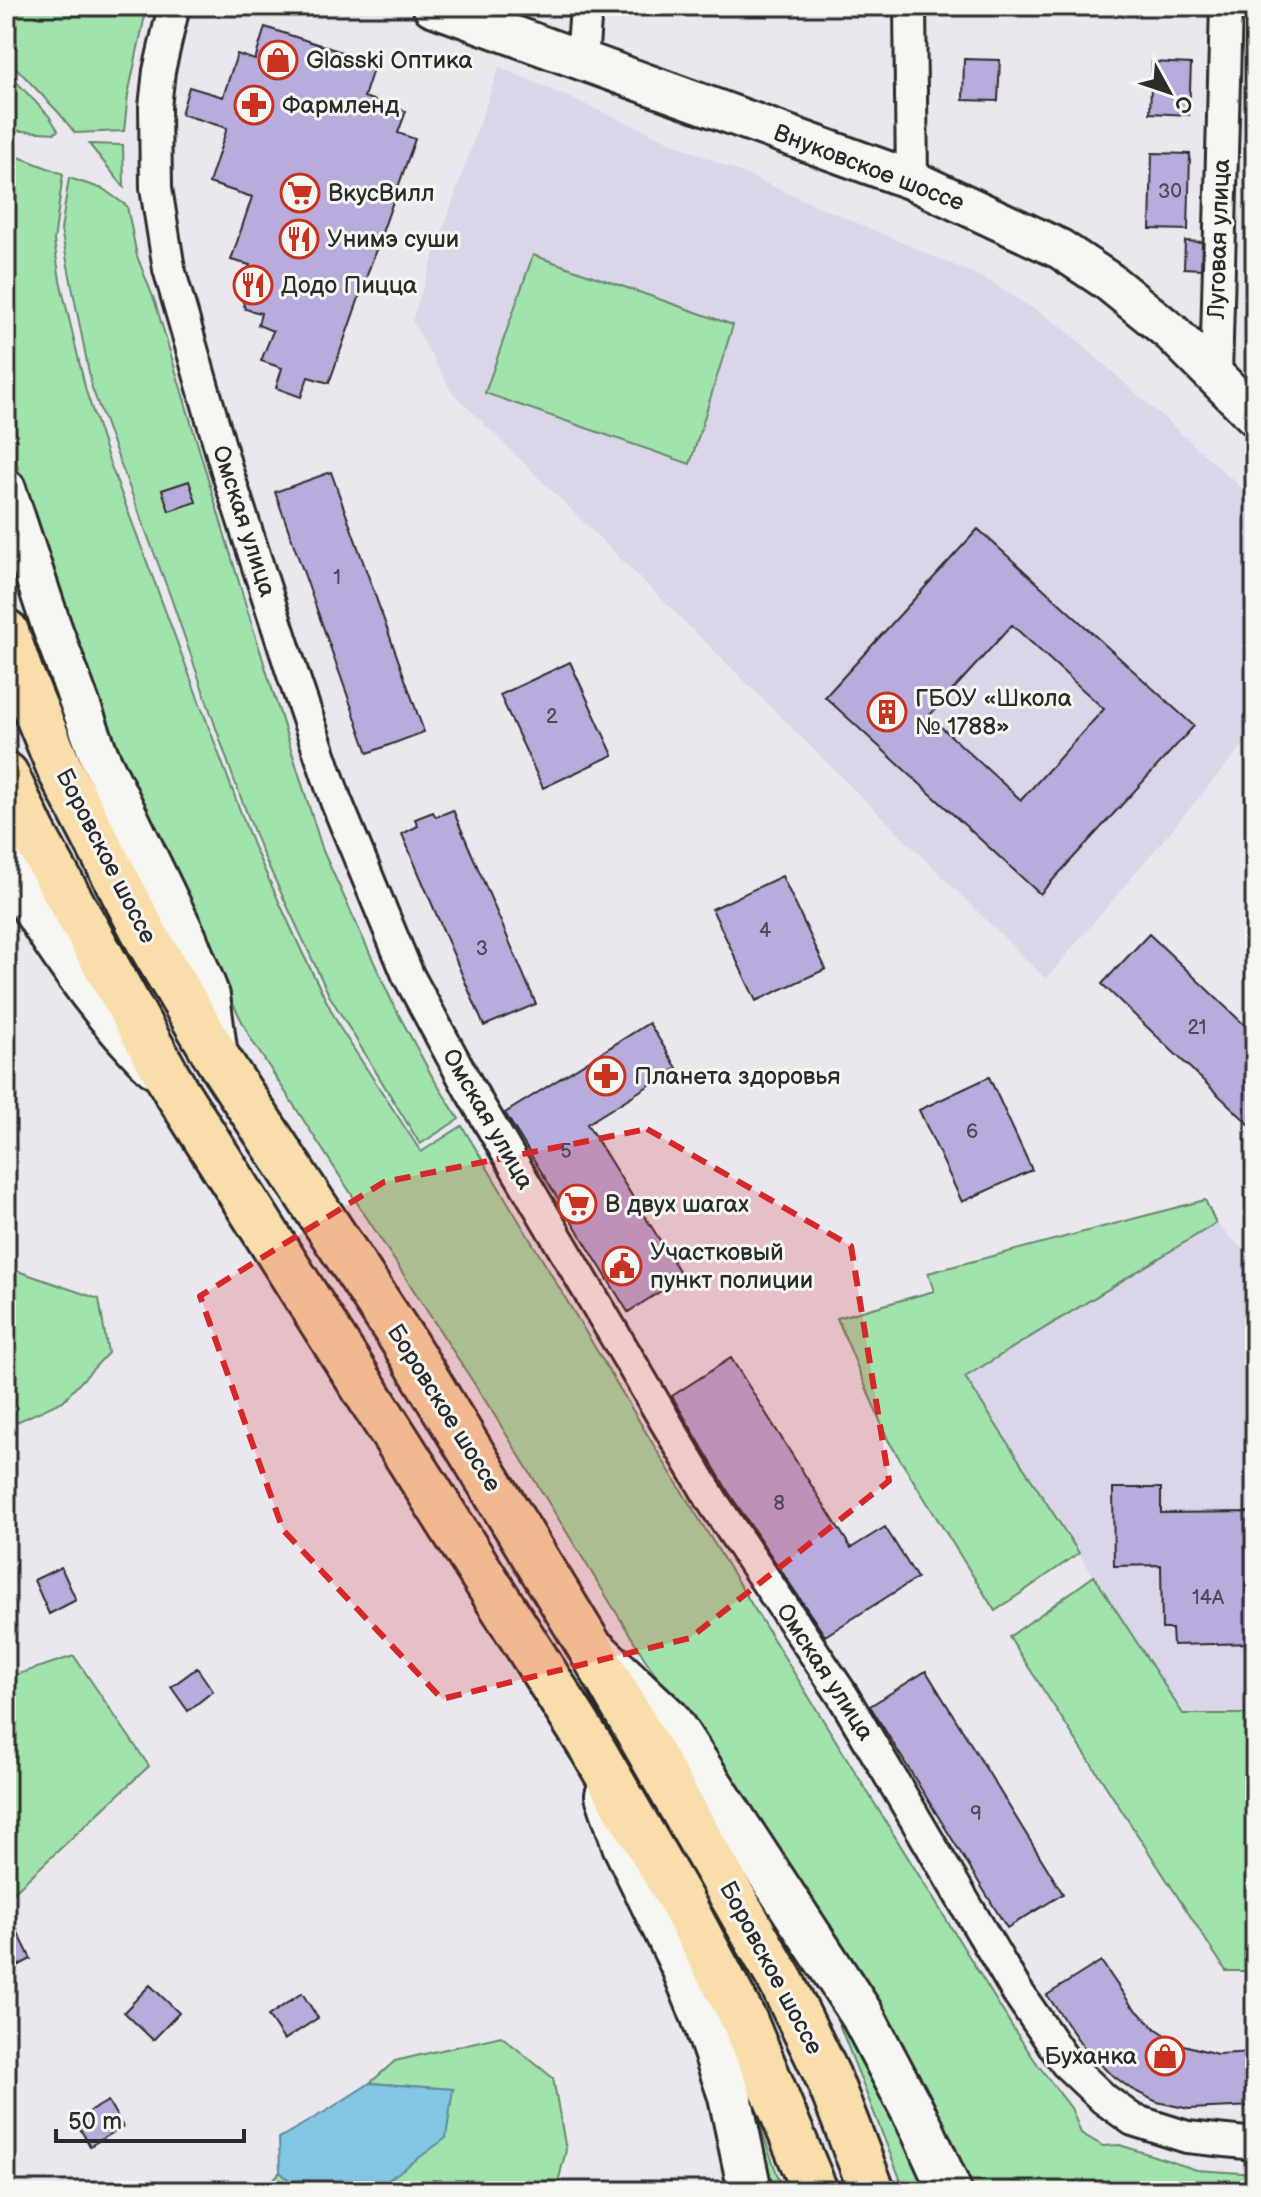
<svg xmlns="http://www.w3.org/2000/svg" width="1261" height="2197" viewBox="0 0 1261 2197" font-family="'Balsamiq Sans',sans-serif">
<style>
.built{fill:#dbd5e9}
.green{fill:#a1e3ac;stroke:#66876c;stroke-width:2}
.water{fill:#83c6e4;stroke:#60889a;stroke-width:2}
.building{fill:#b9abdc;stroke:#2b2b2b;stroke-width:2;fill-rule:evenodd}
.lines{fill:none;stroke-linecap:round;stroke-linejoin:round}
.minor-casing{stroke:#2b2b2b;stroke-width:36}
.tertiary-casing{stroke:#2b2b2b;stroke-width:44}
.secondary-casing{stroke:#2b2b2b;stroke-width:48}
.primary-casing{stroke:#2b2b2b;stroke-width:50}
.minor{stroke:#f6f6f2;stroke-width:30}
.tertiary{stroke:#f6f6f2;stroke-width:38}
.secondary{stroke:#f6f6f2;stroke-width:42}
.primary{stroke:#f9deab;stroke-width:44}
.marked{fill:#d62828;fill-opacity:0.2;stroke:#d62828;stroke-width:6;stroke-dasharray:16 10;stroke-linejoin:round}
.labels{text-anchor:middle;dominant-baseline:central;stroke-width:6;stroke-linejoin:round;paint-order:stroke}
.number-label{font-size:20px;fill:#4e4b57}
.poi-label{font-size:24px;fill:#2b2b2b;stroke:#f6f6f2;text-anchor:start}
.street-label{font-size:24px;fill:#2b2b2b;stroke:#f6f6f2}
</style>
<rect width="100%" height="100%" fill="#eae7ee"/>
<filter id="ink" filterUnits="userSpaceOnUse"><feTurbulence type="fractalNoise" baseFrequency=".0125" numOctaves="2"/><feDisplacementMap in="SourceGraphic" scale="16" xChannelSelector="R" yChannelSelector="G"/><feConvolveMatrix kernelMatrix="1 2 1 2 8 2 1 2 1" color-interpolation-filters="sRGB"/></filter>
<g filter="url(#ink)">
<path class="built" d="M499,67l486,212 75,46 195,175v231l-209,248 -595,-588 -39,-71z
M1216,1223l39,38v453h-72l-218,-336z"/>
<path class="green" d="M6,6h141l-19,89 -4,36 -49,2 -16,-20 -53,-56z
M6,71l43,45 9,14 -3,3 -49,-3z
M89,144l34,1 1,42z
M6,152l57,22 -9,67 6,39 26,111 22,67 145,387 50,109 37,74 81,124 41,-26 200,333 353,572 23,34 33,43 10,25 22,13 17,-1 77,25 58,4v17h-286l-72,-159 -41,-63 -211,-310 -155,-251 -239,-369 -28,-55 -146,-330 -56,-175 -15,-55z
M69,178l34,11 24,17 10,50 18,46 92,307 76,242 71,155 39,72 26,41 -39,25 -91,-149 -68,-145 -28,-73 -63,-182 -78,-207 -31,-158z
M533,255l200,70 -43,139 -205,-71z
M1205,1200l11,23 -251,154 114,176 -84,58 -107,-171 -51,-122 97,-27 -6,-18z
M6,1267l93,32 9,54 -45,48 -57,26z
M1094,1576l89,138h72v257h-29l-217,-334z
M74,1656l75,110 -133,124 -10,6v-218z
M835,2014c35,57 67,115 93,177h-23z
M501,2036l52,42 13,72 -10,41h-192l23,-10 66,-92 -83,-6 25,-22z
M759,2123l24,68h-14z
M280,2172l22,19h-39z"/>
<path class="water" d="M370,2083l83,6 -7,49 -59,43 -23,10h-62l-22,-19 -1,-34 49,-28z"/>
<path class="building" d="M265,27l110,36 -11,34 42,14 -8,22 17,6 -86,244 -21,-6 -7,20 -25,-9 6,-20 -21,-7 12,-30 -15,-6 3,-12 -16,-4 -4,-15 9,-29 -19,-5 21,-63 -43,-14 18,-55 -46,-14 8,-27 34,10 14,-43 18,6z
M964,59l36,1 -2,41 -35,-1z
M1152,62l39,2 -2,51 -39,-2z
M1152,153l38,1 -2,76 -38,-1z
M1185,241l17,1 -1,27 -17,-1z
M331,472l93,260 -56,21 -93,-261z
M189,481l7,21 -27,9 -7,-21z
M978,529l216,197 -154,168 -215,-197zM1012,625l92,84 -83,91 -92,-84z
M570,662l43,93 -70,33 -43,-93z
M453,810l83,194 -52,22 -82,-192 16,-8 -3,-7 18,-7 3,5z
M782,876l44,93 -70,32 -44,-92z
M1149,934l106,101v95l-153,-146z
M649,1023l28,45 -90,56 96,153 -55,35 -123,-199z
M989,1077l43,93 -70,32 -43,-92z
M731,1358l120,190 34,-21 32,51 -92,58 -96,-143 -57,-97z
M1113,1488h48v25l91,-1v49l3,3v79l-82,2 -1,-16h-10l-1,-64 -47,1z
M61,1567l15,33 -27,14 -15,-34z
M197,1668l16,23 -25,20 -17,-24z
M926,1671l137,223 -56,34 -137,-222z
M6,1908l25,51 -25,13z
M1101,1961l30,44 24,23 25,16 37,10 38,-2v54l-66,3 -32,-7 -26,-13 -24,-18 -23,-23 -37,-53z
M150,1985l29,28 -26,27 -29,-28z
M302,1993l16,25 -34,22 -16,-24z
M108,2101l15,26 -33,19 -15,-26z"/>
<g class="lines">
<defs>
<path id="minor" d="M174,6l-15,65 -4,36 1,81 13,81 58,202 67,207 42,123 72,174 62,115 243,412 130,194 173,294 50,73 38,36 29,21 54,17 68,7
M910,6l2,174
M582,61l4,-55
M1216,376l10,-370"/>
<path id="tertiary" d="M432,6l480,174 148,69 48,32 64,52 83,83
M6,489l45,136 48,131 88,182 23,58 8,60
M6,866c42,73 87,141 147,201"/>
<path id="secondary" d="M598,1653l70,66 194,296 59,112 29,64
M607,1795l17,50 58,120 21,52 27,79 20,95"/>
<path id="primary" d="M6,632l14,40 41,100 86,166 71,121 186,283 184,302 194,339 46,94 44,114
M6,775l27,58 141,255 418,660 89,153 64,121 70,169"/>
</defs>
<use href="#minor" class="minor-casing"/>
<use href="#tertiary" class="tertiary-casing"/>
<use href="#secondary" class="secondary-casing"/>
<use href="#primary" class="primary-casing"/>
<use href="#minor" class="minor"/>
<use href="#tertiary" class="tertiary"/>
<use href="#secondary" class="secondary"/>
<use href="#primary" class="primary"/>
</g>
</g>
<path class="marked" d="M647,1129l204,117 38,235 -199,157 -248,61 -159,-169 -83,-234 184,-114z"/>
<defs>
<symbol id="shop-ring" viewBox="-11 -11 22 22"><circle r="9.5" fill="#f6f6f2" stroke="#c8321e" stroke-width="1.5"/><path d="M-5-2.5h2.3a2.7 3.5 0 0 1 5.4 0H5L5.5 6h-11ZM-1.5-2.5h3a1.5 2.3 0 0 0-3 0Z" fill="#c8321e"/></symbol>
<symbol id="pharmacy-ring" viewBox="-11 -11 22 22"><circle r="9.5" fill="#f6f6f2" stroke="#c8321e" stroke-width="1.5"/><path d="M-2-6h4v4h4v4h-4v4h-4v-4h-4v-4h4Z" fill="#c8321e"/></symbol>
<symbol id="supermarket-ring" viewBox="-11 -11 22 22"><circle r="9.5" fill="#f6f6f2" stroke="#c8321e" stroke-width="1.5"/><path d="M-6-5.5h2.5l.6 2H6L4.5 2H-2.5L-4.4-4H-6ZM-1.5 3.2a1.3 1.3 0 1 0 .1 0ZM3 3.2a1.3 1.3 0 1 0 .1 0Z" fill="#c8321e"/></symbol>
<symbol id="restaurant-ring" viewBox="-11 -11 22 22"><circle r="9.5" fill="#f6f6f2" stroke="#c8321e" stroke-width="1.5"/><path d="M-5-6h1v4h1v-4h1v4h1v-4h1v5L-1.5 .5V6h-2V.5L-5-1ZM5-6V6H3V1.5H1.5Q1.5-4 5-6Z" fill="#c8321e"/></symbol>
<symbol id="building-ring" viewBox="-11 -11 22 22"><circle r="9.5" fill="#f6f6f2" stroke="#c8321e" stroke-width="1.5"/><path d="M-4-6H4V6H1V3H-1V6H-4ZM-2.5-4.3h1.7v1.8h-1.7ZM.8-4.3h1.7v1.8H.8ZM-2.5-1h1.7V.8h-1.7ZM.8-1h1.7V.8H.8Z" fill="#c8321e"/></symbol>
<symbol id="civic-ring" viewBox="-11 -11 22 22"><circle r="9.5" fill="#f6f6f2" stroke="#c8321e" stroke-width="1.5"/><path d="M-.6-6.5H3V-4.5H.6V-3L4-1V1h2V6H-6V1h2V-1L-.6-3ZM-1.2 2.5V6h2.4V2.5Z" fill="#c8321e"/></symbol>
</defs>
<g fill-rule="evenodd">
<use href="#shop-ring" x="256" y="38" width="44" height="44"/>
<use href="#pharmacy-ring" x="232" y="83" width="44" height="44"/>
<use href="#supermarket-ring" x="278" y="171" width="44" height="44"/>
<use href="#restaurant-ring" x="277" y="217" width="44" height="44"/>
<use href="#restaurant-ring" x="231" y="263" width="44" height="44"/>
<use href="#building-ring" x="865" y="690" width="44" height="44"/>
<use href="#pharmacy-ring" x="584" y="1054" width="44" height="44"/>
<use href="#supermarket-ring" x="555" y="1182" width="44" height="44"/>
<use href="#civic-ring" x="600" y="1244" width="44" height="44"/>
<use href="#shop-ring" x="1143" y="2034" width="44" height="44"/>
</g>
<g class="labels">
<g class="number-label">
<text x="1170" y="192">30</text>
<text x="337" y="578">1</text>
<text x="552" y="717">2</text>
<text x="765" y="931">4</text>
<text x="482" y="949">3</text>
<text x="1197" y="1028">21</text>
<text x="972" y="1132">6</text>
<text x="566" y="1152">5</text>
<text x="779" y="1504">8</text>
<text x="1208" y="1598">14А</text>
<text x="976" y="1814">9</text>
</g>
<g class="poi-label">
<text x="306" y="60">Glasski Оптика</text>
<text x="282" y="105">Фармленд</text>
<text x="328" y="193">ВкусВилл</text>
<text x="327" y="239">Унимэ суши</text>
<text x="281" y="285">Додо Пицца</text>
<text x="915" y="698">ГБОУ «Школа<tspan x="915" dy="28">№ 1788»</tspan></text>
<text x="634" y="1076">Планета здоровья</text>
<text x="605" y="1204">В двух шагах</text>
<text x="650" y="1252">Участковый<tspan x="650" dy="28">пункт полиции</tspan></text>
<text x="1137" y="2056" text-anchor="end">Буханка</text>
</g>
<g class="street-label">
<text transform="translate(869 168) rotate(21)">Внуковское шоссе</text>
<text transform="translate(1219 239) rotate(-88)">Луговая улица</text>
<text transform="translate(244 521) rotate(72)">Омская улица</text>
<text transform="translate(106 856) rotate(63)">Боровское шоссе</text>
<text transform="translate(488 1119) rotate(60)">Омская улица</text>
<text transform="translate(444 1408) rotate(58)">Боровское шоссе</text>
<text transform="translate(825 1672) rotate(57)">Омская улица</text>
<text transform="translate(771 1968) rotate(62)">Боровское шоссе</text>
</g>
</g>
<rect width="1261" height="2197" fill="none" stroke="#f6f6f2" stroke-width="32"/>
<rect x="16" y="16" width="1229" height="2165" fill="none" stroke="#2b2b2b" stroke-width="3" filter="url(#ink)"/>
<g transform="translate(1169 92) rotate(130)" stroke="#f6f6f2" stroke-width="6" paint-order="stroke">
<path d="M0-6L14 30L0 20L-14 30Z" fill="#2b2b2b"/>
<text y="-12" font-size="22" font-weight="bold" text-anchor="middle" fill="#2b2b2b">С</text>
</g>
<path d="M56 2129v12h188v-12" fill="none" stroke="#2b2b2b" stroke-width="4"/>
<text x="68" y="2129" font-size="24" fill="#2b2b2b" stroke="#f6f6f2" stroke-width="6" paint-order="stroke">50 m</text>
</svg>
